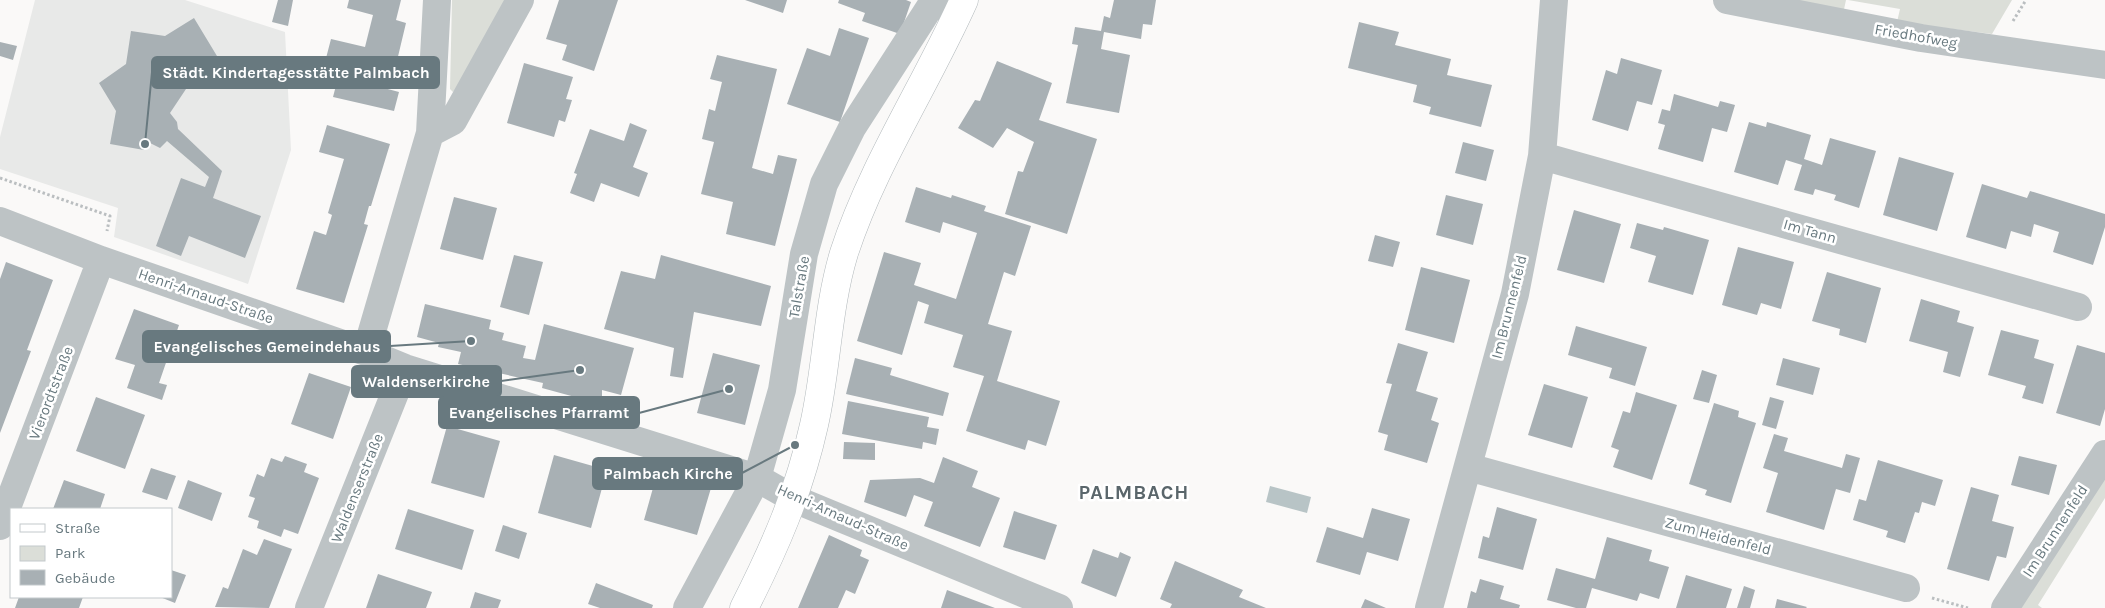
<svg xmlns="http://www.w3.org/2000/svg" width="2105" height="608" viewBox="0 0 2105 608" font-family="Karla,sans-serif">
<style>
.built{fill:#e8e9e8}
.green{fill:#dbded8}
.water{fill:#b8c4c6}
.building{fill:#a8b0b4}
.lines{fill:none;stroke-linecap:round;stroke-linejoin:round}
.secondary-casing{stroke:#b2b9bc;stroke-width:29}
.path{stroke:#babec0;stroke-width:3;stroke-dasharray:2.5 2.5;stroke-linecap:butt}
.minor{stroke:#bdc3c5;stroke-width:28}
.secondary{stroke:#fff;stroke-width:28}
.labels{text-anchor:middle;dominant-baseline:central;stroke-width:5;stroke-linejoin:round;paint-order:stroke}
.street-label{font-size:15px;fill:#68797f;stroke:#fff}
.district-label{font-size:20px;font-weight:bold;letter-spacing:1px;fill:#5a666b;stroke:#fff}
.leader{fill:none;stroke:#68797f;stroke-width:2}
.callout-dot{fill:#68797f;stroke:#fff;stroke-width:2}
.callout{fill:#68797f;stroke:#68797f;stroke-width:2}
.callout-label{font-size:16px;text-anchor:middle;font-weight:bold;fill:#fff}
</style>
<rect width="100%" height="100%" fill="#faf9f8"/>
<path class="built" d="M35,0h150l100,32 6,118 -43,134 -134,-47 4,-29 -118,-39v-32z"/>
<path class="green" d="M452,0h53l-46,87 -6,5 -3,-3z
M1775,0h71l-3,14z
M1848,0h164l-20,34 -95,-12 3,-13z
M2105,469v29l-67,107 4,3h-27z"/>
<path class="water" d="M1270,486l41,11 -4,16 -41,-11z"/>
<path class="building" d="M278,0h15l-5,26 -16,-4z
M349,0h52l-5,20 10,3 -11,46 -6,-2 -5,21 15,4 -5,19 -61,-14 8,-31 -16,-4 6,-23 34,8 8,-32 -26,-7z
M559,0h59l-24,71 -32,-11 5,-15 -21,-6z
M745,0h42l-4,13z
M839,0h67l5,2 -11,32 -38,-13 3,-8 -27,-10z
M1114,0h42l-4,25 -9,-1 -2,15 -37,-7 -3,17 29,6 -11,58 -53,-10 12,-58 -6,-1 3,-17 26,4 3,-15 6,2z
M194,18l26,43 -19,27 -13,-2 -18,27 7,9 1,7 44,42 -9,27 48,18 -16,42 -56,-22 -8,20 -25,-10 25,-68 24,9 4,-10 -42,-36 -7,7 -12,-6 -4,8 -34,-6 6,-33 -17,-28 27,-19 5,-33 34,5z
M1359,22l40,10 -4,13 56,14 -4,16 45,10 -11,42 -52,-13 2,-7 -18,-5 4,-17 -69,-17z
M839,28l30,10 -29,84 -53,-18 20,-56 23,8z
M0,42l17,4 -4,14 -13,-4z
M717,55l60,14 -25,99 21,6 5,-19 19,4 -22,87 -49,-12 7,-32 -32,-8 13,-52 -12,-3 7,-30 6,2 7,-29 -12,-3z
M1621,58l41,12 -10,35 -15,-4 -9,30 -36,-11 14,-50 11,4z
M997,61l55,22 -13,37 58,19 -30,95 -62,-20 13,-43 5,1 11,-30 -27,-14 -14,20 -35,-20 17,-28 5,1z
M524,63l49,14 -7,22 6,1 -7,22 -6,-2 -5,17 -47,-14z
M1674,94l44,13 2,-6 15,4 -8,27 -15,-4 -9,34 -45,-13 7,-24 -7,-2 4,-14 8,2z
M1749,122l17,5 1,-5 44,13 -7,24 18,6 8,-27 46,13 -17,57 -25,-8 2,-5 -21,-6 -2,6 -19,-5 8,-25 -16,-5 -8,25 -44,-13z
M630,123l17,7 -14,37 15,6 -9,24 -38,-14 -7,19 -24,-9 7,-19 -3,-1 16,-44 34,12z
M327,125l63,19 -19,62h-2l-5,18 4,1 -24,78 -48,-14 18,-58 12,4 6,-20 -4,-2 16,-54 -25,-7z
M1463,142l31,8 -8,31 -31,-8z
M1899,157l55,16 -17,58 -54,-16z
M1982,184l45,14 3,-7 75,23v13l-12,38 -40,-13 6,-20 -25,-8 -3,13 -20,-6 -5,18 -40,-12z
M916,187l35,11 1,-3 34,11 -2,5 47,15 -16,50 -11,-4 -16,52 24,7 -15,50 63,20 -14,45 -18,-6 -3,10 -59,-19 18,-55 -31,-9 10,-32 -39,-12 5,-18 -11,-4 -16,54 -45,-14 27,-89 37,11 -7,22 42,14 21,-66 -34,-11 -3,11 -35,-11z
M1446,195l37,9 -10,41 -37,-10z
M454,197l43,11 -14,52 -43,-11z
M1574,210l47,14 -17,59 -47,-13z
M1637,223l26,7 1,-3 45,13 -16,55 -45,-13 8,-26 -26,-8z
M1375,235l25,7 -7,25 -25,-6z
M1738,247l56,15 -13,47 -20,-6 -4,12 -35,-10z
M514,255l29,7 -14,53 -29,-8z
M661,255l110,31 -10,40 -67,-14 -11,66 -13,-2 4,-28 -70,-19 17,-58 34,8z
M6,262l47,18 -26,70 4,1 -31,82v-154z
M1421,267l49,13 -16,63 -49,-13z
M1827,272l54,16 -15,55 -27,-8 1,-6 -28,-8z
M1921,299l39,12 -3,11 17,5 -14,50 -17,-5 5,-20 -39,-11z
M425,304l66,16 -2,9 15,4 -2,7 24,6 -3,12 12,2 9,-36 90,24 -13,47 -19,-5v8l-3,5 -6,5h-8l-5,-4 -5,-7 -33,-9 1,-5 -85,-19 3,-12 -23,-5 1,-4 -22,-6z
M134,309l45,16 -20,58 8,2 -5,15 -35,-12 8,-23 -20,-6z
M1576,326l71,21 -12,39 -26,-8 3,-10 -44,-13z
M2001,330l38,10 -5,18 20,6 -11,40 -21,-6 4,-12 -38,-11z
M1398,343l30,9 -12,39 22,7 -7,22 8,3 -12,40 -43,-13 4,-15 -10,-3 14,-48 -6,-1z
M2077,345l28,8v56l-5,17 -44,-13z
M713,353l47,12 -15,60 -48,-12z
M855,358l37,10 -2,7 59,18 -6,23 -97,-22z
M1783,358l37,10 -7,27 -37,-10z
M1702,370l15,5 -8,28 -16,-4z
M309,373l42,14 -18,52 -42,-15z
M1544,384l44,13 -16,51 -44,-13z
M1636,392l41,13 -25,75 -39,-13 6,-17 -8,-3 12,-36 7,2z
M96,397l49,18 -20,54 -49,-18z
M1770,397l14,4 -8,28 -14,-4z
M848,401l81,16 -2,10 12,2 -3,16 -13,-3 -1,7 -80,-15z
M1714,403l25,8 -1,6 18,6 -25,80 -26,-8 2,-5 -18,-6z
M447,426l53,15 -16,57 -53,-15z
M1774,434l14,4 -4,13 58,17 4,-14 14,4 -10,35 -14,-4 -12,41 -58,-18 12,-39 -15,-5z
M844,442l31,1v17l-32,-1z
M554,455l53,15 -16,58 -53,-15z
M285,456l22,8 -3,8 15,6 -21,56 -14,-5 -3,8 -24,-9 2,-7 -11,-4 7,-19 -6,-2 8,-22 7,3 7,-19 11,4z
M2019,456l38,9 -8,30 -38,-10z
M943,457l35,14 -6,16 28,11 -20,49 -56,-21 9,-24 -19,-7 -8,22 -42,-15 6,-22 50,-2 14,5z
M1878,460l65,20 -8,26 -13,-4 -3,11 -4,-1 -10,31 -19,-6 2,-6 -35,-11 6,-21 7,2z
M660,463l54,15 -17,57 -53,-15z
M151,468l25,8 -9,24 -25,-8z
M64,480l41,14 -5,15h-47z
M188,480l34,13 -10,28 -34,-13z
M1971,487l28,8 -7,26 22,6 -8,31 -9,-2 -8,25 -42,-12z
M1497,507l40,12 -14,51 -45,-12 5,-22 6,2z
M1372,508l38,11 -12,42 -31,-9 -7,23 -44,-13 11,-35 36,11z
M408,509l66,21 -12,40 -67,-21z
M1014,511l43,14 -12,35 -42,-13z
M503,525l24,8 -8,26 -24,-8z
M829,535l33,15 -2,6 9,4 -14,34 -9,-4 -8,18h-40z
M1607,537l45,13 -3,11 20,6 -10,32 -19,-6 -3,8 -45,-13 -6,20h-10l-29,-8 9,-32 39,11z
M264,539l28,10 -23,59 -54,-1 8,-20 5,2 15,-40 14,6z
M1093,549l25,9 2,-6 11,5 -15,40 -35,-14z
M1175,561l68,29 -4,7 27,11h-96l2,-4 -12,-5z
M171,570l15,5 -11,28 -15,-6h11z
M378,574l54,18 -6,16h-60z
M1686,575l46,14 -6,19h-50z
M1480,579l24,7 -4,13 20,6 -1,3h-52l4,-17 5,2z
M596,583l57,22 -1,3h-52l-12,-4z
M1744,586l11,4 -5,18h-13z
M947,590l48,18h-54z
M475,592l26,8 -3,8h-28z
M19,597h64l-4,11h-64z
M1365,599l21,9h-25z
M1777,599l30,8 -1,1h-31z"/>
<g class="lines">
<defs>
<path id="secondary" d="M744,608c31,-61 55,-116 70,-183 13,-57 13,-116 30,-172 29,-89 82,-168 120,-253"/>
</defs>
<use href="#secondary" class="secondary-casing"/>
<path class="path" d="M2013,21l13,-21
M0,178l110,38 -3,15
M1932,598l36,10"/>
<path class="minor" d="M1727,0l194,38 184,27
M430,133l23,-12 67,-121
M1542,156l536,151
M0,221l101,39 265,92 39,16 352,110 37,21 265,109
M366,352l64,-219 7,-133
M1468,467l438,121
M0,526l101,-266
M309,608l96,-240
M687,608l70,-130 25,-88 22,-136 20,-70 28,-56 78,-121 32,-3
M1429,608l86,-314 27,-138 12,-156
M2005,608l100,-154"/>
<use href="#secondary" class="secondary"/>
</g>
<g class="labels">
<g class="street-label">
<text transform="translate(1916 36) rotate(10)">Friedhofweg</text>
<text transform="translate(1810 231) rotate(16)">Im Tann</text>
<text transform="translate(799 287) rotate(-80)">Talstraße</text>
<text transform="translate(206 296) rotate(19)">Henri-Arnaud-Straße</text>
<text transform="translate(1509 307) rotate(-76)">Im Brunnenfeld</text>
<text transform="translate(51 393) rotate(-69)">Vierordtstraße</text>
<text transform="translate(357 488) rotate(-68)">Waldenserstraße</text>
<text transform="translate(843 517) rotate(24)">Henri-Arnaud-Straße</text>
<text transform="translate(2055 531) rotate(-57)">Im Brunnenfeld</text>
<text transform="translate(1718 536) rotate(15)">Zum Heidenfeld</text>
</g>
<g class="district-label">
<text x="1134" y="492">PALMBACH</text>
</g>
</g>
<path class="leader" d="M145 144L152 72M471 341L390 346M580 370L501 381M729 389L639 413M795 445L742 473"/>
<g class="callout-dot">
<circle cx="145" cy="144" r="5"/>
<circle cx="471" cy="341" r="5"/>
<circle cx="580" cy="370" r="5"/>
<circle cx="729" cy="389" r="5"/>
<circle cx="795" cy="445" r="5"/>
</g>
<g class="callout">
<rect x="152" y="57" width="287" height="31" rx="5"/>
<rect x="143" y="331" width="247" height="31" rx="5"/>
<rect x="352" y="366" width="149" height="31" rx="5"/>
<rect x="439" y="397" width="200" height="31" rx="5"/>
<rect x="593" y="458" width="149" height="31" rx="5"/>
</g>
<g class="callout-label">
<text x="296" y="78">Städt. Kindertagesstätte Palmbach</text>
<text x="267" y="352">Evangelisches Gemeindehaus</text>
<text x="426" y="387">Waldenserkirche</text>
<text x="539" y="418">Evangelisches Pfarramt</text>
<text x="668" y="479">Palmbach Kirche</text>
</g>
<rect x="10" y="508" width="162" height="90" fill="#ffffff" stroke="#c3c9cc"/>
<rect x="20" y="524" width="25" height="8" fill="#ffffff" stroke="#c3c9cc"/>
<text x="55" y="533" font-size="15" fill="#68797f">Straße</text>
<rect x="20" y="546" width="25" height="15" fill="#dbded8" stroke="#c3c9cc"/>
<text x="55" y="558" font-size="15" fill="#68797f">Park</text>
<rect x="20" y="570" width="25" height="15" fill="#a8b0b4" stroke="#c3c9cc"/>
<text x="55" y="583" font-size="15" fill="#68797f">Gebäude</text>
</svg>
